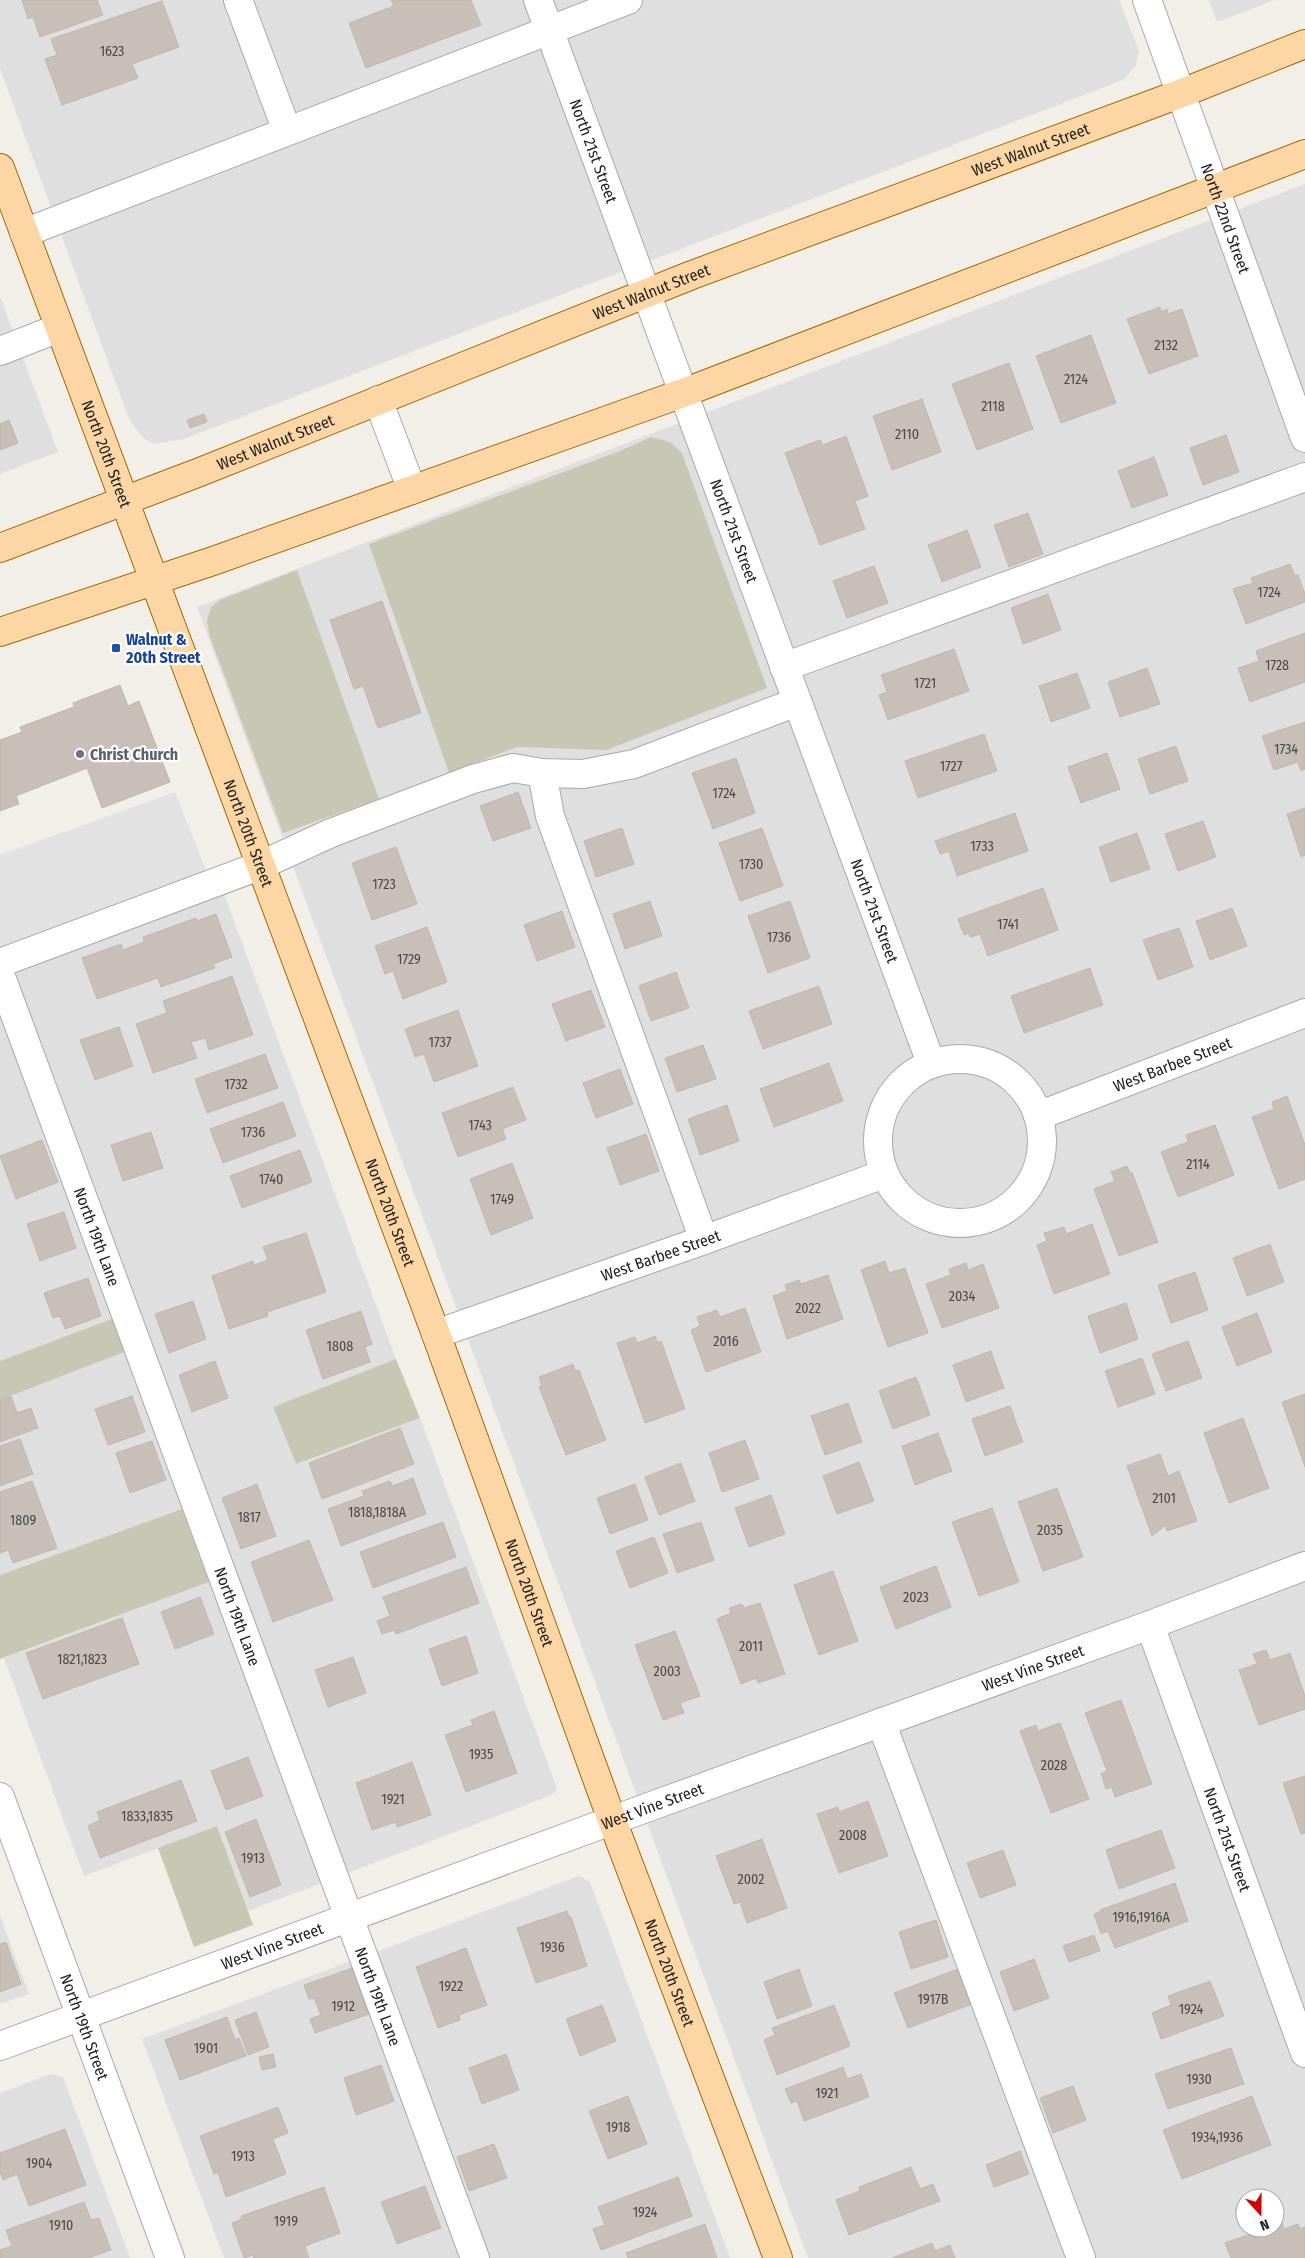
<svg xmlns="http://www.w3.org/2000/svg" width="1305" height="2258" viewBox="0 0 1305 2258" font-family="'Fira Sans Condensed',sans-serif">
<style>
.residential{fill:#e0dfdf;fill-rule:evenodd}
.construction{fill:#c7c7b4}
.parking{fill:#e2e2e2}
.building{fill:#c7bfb8;stroke:#c4b6ab}
.lines{fill:none;stroke-linecap:round;stroke-linejoin:round}
.minor-casing{stroke:#a9a9a9;stroke-width:30}
.major-casing{stroke:#a06b00;stroke-width:30}
.minor{stroke:#fff;stroke-width:28}
.major{stroke:#fcd6a4;stroke-width:28}
.transit-dot{fill:#1a4fb4;stroke:#fff;stroke-width:2}
.worship-dot{fill:#6b7280;stroke:#fff;stroke-width:2}
.labels{text-anchor:middle;dominant-baseline:central;stroke-width:4.5;stroke-linejoin:round;paint-order:stroke}
.number-label{font-size:14px;fill:#4b4948}
.street-label{font-size:16px;fill:#222;stroke:#fff}
.transit-label{font-size:16px;font-weight:bold;fill:#164399;stroke:#fff;text-anchor:start}
.worship-label{font-size:16px;font-weight:bold;fill:#5b616d;stroke:#fff;text-anchor:start}
</style>
<rect width="100%" height="100%" fill="#f2efe9"/>
<path class="residential" d="M0,0h1119l20,51 -3,15 -13,14 -939,359 -29,5 -12,-6 -14,-19 -129,-350z
M1209,0h66l-58,22z
M1305,184v2074h-497l-611,-1651zM1245,2198h30v30h-30z
M0,296l58,156 -58,22z
M217,875l179,484 -123,48 23,57 124,-46 137,370 -5,7 -304,116 -31,-85 -133,50 -80,-218 205,-76 -27,-73 -182,66v-175l127,-49 -13,-33 -114,43v-408z
M579,1876l11,6 140,376h-506l-82,-219z
M0,1915l29,79 -29,10z
M51,2074l12,3 67,181h-130v-165z"/>
<path class="construction" d="M651,437l19,5 12,11 85,235 -161,62 -89,-3 -68,26 -80,-229 251,-93z
M297,570l82,229 -96,34 -73,-196 -3,-16 4,-14 9,-7z
M114,1318l13,33 -127,49v-39z
M396,1359l24,59 -124,46 -23,-57z
M182,1509l27,73 -209,77v-84z
M217,1826l36,99 -59,22 -36,-99z"/>
<path class="parking" d="M175,792l34,86 -209,75v-98z"/>
<path class="building" d="M22,0h75l6,15 -63,22 -7,-20 -5,2z
M391,0h80l10,25 -115,43 -17,-45 45,-17z
M162,1l17,46 -47,17 6,14 -76,27 -17,-46 12,-4 -6,-16z
M1160,307l1,5 6,-3 1,5 14,-5 16,47 -49,18 -22,-55z
M1091,335l25,68 -55,20 -25,-67z
M1009,363l24,66 -56,21 -25,-66z
M922,399l19,53 -49,18 -19,-54z
M204,414l3,8 -17,6 -3,-8z
M9,420l9,23 -18,7v-26z
M1226,435l13,37 -36,13 -13,-37z
M846,436l22,60 -13,5 10,28 -45,16 -35,-92 35,-13 3,5z
M1154,457l14,38 -36,13 -14,-37z
M1028,513l15,41 -34,13 -15,-42z
M967,530l14,37 -39,15 -14,-37z
M1290,564l5,12 3,-1 7,19v8l-59,22 -13,-35 20,-6 -2,-5z
M874,566l14,37 -41,15 -14,-37z
M1048,594l13,36 -38,14 -12,-36z
M382,601l39,112 -43,15 -15,-42 -9,3 -24,-69z
M1305,633v49l-55,20 -12,-34 21,-7 -3,-10z
M954,649l15,42 -81,29 -9,-25 8,-3 -6,-17z
M1147,668l13,36 -40,13 -12,-35z
M1077,673l13,35 -39,14 -12,-36z
M120,685l8,21 11,-5 31,81 -68,26 -15,-40 -71,28 3,8 -19,7v-71l22,-8 -2,-5 54,-20 -1,-4z
M1305,722v47l-4,2 -3,-9 -24,8 -12,-34z
M984,734l13,37 -79,27 -13,-37z
M1176,746l12,35 -38,13 -12,-35z
M1107,753l13,36 -39,14 -13,-36z
M736,758l19,55 -42,16 -21,-56z
M518,792l13,36 -38,13 -13,-35z
M1305,808v47l-4,2 -14,-43z
M1015,813l13,38 -71,25 -8,-25 -9,3 -5,-13z
M1203,821l13,36 -38,14 -13,-37z
M622,828l12,36 -38,13 -12,-36z
M762,828l21,58 -43,15 -21,-58z
M1137,833l13,36 -39,13 -12,-35z
M396,847l21,57 -45,16 -20,-57z
M1043,888l15,42 -70,26 -8,-22 -10,3 -1,-4 -5,2 -6,-16z
M650,901l12,35 -37,13 -12,-35z
M790,901l20,57 -42,15 -20,-57z
M1232,908l15,38 -37,14 -14,-39z
M562,911l13,36 -38,14 -13,-36z
M216,914l16,43 -19,7 2,4 -54,19 -3,-9 -61,21 -15,-41 39,-14 2,6 21,-8 -1,-5 53,-19 1,3z
M427,927l20,55 -44,17 -10,-28 -8,3 -10,-28z
M1179,928l14,39 -35,13 -15,-40z
M1090,968l13,37 -79,28 -13,-37z
M676,972l13,36 -38,13 -12,-35z
M232,976l21,59 -44,15 -4,-12 -14,4 6,16 -44,15 -17,-49 31,-11 -4,-12z
M819,986l13,38 -69,25 -14,-38z
M591,990l14,37 -39,14 -14,-37z
M458,1010l20,56 -44,16 -10,-28 -9,3 -10,-28z
M119,1027l14,39 -38,14 -15,-40z
M703,1045l13,34 -39,13 -12,-34z
M265,1054l13,34 -71,25 -12,-34z
M829,1063l14,38 -69,26 -14,-38z
M620,1069l13,35 -37,14 -13,-35z
M513,1087l13,33 -24,9 4,10 -48,18 -16,-44z
M1287,1096l18,49v34l-26,10 -27,-72 22,-8 -2,-7z
M283,1102l13,34 -73,27 -13,-34z
M727,1105l12,36 -39,14 -12,-36z
M1215,1125l19,50 -56,22 -17,-45 27,-10 -2,-7z
M151,1132l12,36 -40,13 -12,-36z
M646,1134l13,37 -39,14 -13,-37z
M42,1140l16,42 -42,17 -16,-43z
M300,1150l12,32 -70,26 -12,-32z
M512,1163l21,55 -42,17 -21,-56z
M1127,1166l3,7 2,-1 26,70 -39,14 -25,-67 21,-8 -4,-9z
M64,1212l12,36 -36,13 -13,-37z
M1092,1224l18,50 -56,20 -17,-49 10,-4 -3,-8 20,-6 2,7z
M306,1233l20,59 -59,20 1,4 -39,13 -17,-53 41,-15 1,4 14,-5 -5,-13z
M1270,1244l14,38 -37,14 -14,-38z
M885,1261l4,12 16,-5 23,65 -40,14 -27,-77z
M966,1263l2,7 15,-6 16,44 -57,20 -16,-44 25,-9 -2,-6z
M1195,1272l13,38 -37,13 -13,-38z
M828,1275l15,44 -56,20 -14,-43 14,-5 -2,-6 14,-5 2,4z
M88,1278l13,38 -36,13 -5,-13 -7,2 -9,-25z
M193,1301l13,38 -37,14 -14,-39z
M1126,1303l12,36 -38,14 -12,-37z
M745,1308l16,44 -55,20 -15,-42 9,-4 -3,-9 20,-7 3,7z
M361,1311l11,33 -7,3 5,15 -47,17 -17,-49z
M1257,1313l15,39 -35,14 -15,-39z
M655,1336l3,7 3,-2 24,68 -40,14 -28,-80 18,-6 2,6z
M1188,1341l14,37 -36,13 -14,-37z
M991,1351l13,37 -38,14 -13,-37z
M1142,1358l13,36 -37,13 -13,-36z
M215,1361l13,37 -36,14 -13,-37z
M573,1364l2,7 4,-1 27,70 -40,15 -27,-68 3,-1 -3,-9z
M916,1377l14,38 -37,14 -14,-38z
M1305,1394v73l-23,-65z
M11,1396l6,17 14,-5 7,20 -38,14v-42z
M132,1396l13,36 -37,13 -13,-36z
M848,1403l14,39 -37,13 -14,-39z
M1010,1406l13,36 -38,14 -13,-37z
M1243,1418l26,70 -40,15 -25,-70z
M400,1428l14,36 -92,35 -13,-36z
M938,1433l14,38 -37,14 -13,-39z
M20,1439l13,35 -33,12v-40z
M745,1440l14,39 -37,13 -13,-39z
M152,1441l14,39 -36,13 -14,-40z
M1160,1454l8,22 11,-5 18,50 -30,10 -1,-6 -14,11 -25,-70z
M859,1462l15,39 -37,13 -14,-38z
M681,1463l14,38 -36,14 -14,-38z
M413,1478l13,36 -85,32 -13,-37 36,-13 -2,-5 28,-10 2,5z
M32,1481l25,67 -44,15 -5,-13 -8,3v-61z
M257,1484l19,52 -35,13 -19,-51z
M635,1484l13,36 -38,14 -13,-36z
M1057,1488l26,69 -40,14 -25,-69z
M771,1495l14,39 -36,13 -14,-39z
M992,1508l27,74 -40,14 -27,-74z
M443,1522l13,35 -83,31 -13,-36z
M701,1522l13,38 -37,13 -14,-39z
M654,1537l14,36 -38,15 -14,-37z
M309,1540l24,60 -60,22 -22,-60z
M936,1566l15,41 -55,22 -16,-42z
M466,1567l13,36 -83,31 -1,-4 -13,4 -5,-13 13,-5 -7,-19z
M833,1571l25,70 -39,14 -25,-70z
M200,1597l14,37 -39,15 -14,-37z
M760,1603l25,71 -27,9 -2,-5 -15,6 -24,-65 14,-6 -2,-5 13,-4 2,4z
M122,1618l17,46 -96,35 -17,-46z
M675,1631l25,65 -20,7 4,10 -21,7 -28,-75z
M466,1636l12,37 -36,13 -13,-37z
M1266,1650l4,10 20,-7 15,43v13l-46,16 -20,-55 18,-6 -4,-10z
M353,1657l13,36 -38,14 -13,-37z
M1121,1700l31,84 -37,13 -3,-10 -6,2 -5,-15 6,-3 -22,-58z
M494,1711l23,62 -51,19 -21,-57 28,-10 -2,-5z
M1060,1723l29,76 -38,14 -31,-82 16,-6 2,6z
M248,1757l15,39 -37,14 -15,-39z
M412,1762l19,53 -34,12 -1,-5 -24,8 -16,-47z
M1305,1776v57l-4,1 -18,-51z
M181,1780l16,41 -97,37 -12,-32 12,-6 -3,-8z
M868,1801l20,55 -49,17 -22,-59 21,-7 1,5z
M256,1819l25,66 -31,12 -25,-65z
M1161,1830l14,38 -56,21 -13,-39z
M762,1839l25,69 -40,15 -7,-21 -6,2 -18,-48z
M1003,1850l13,35 -36,13 -13,-35z
M1175,1883l13,38 -73,27 -7,-17 -7,3 -7,-20 7,-3 -1,-1z
M567,1911l2,6h2l16,49 -51,17 -19,-55z
M936,1920l12,37 -37,12 -12,-37z
M1094,1935l6,16 -31,11 -6,-16z
M6,1942l15,42 -21,8v-48z
M466,1948l21,57 -28,10 1,5 -22,8 -22,-61z
M1034,1959l15,39 -35,13 -14,-39z
M355,1967l17,46 -57,20 -5,-14 11,-4 -7,-17 -5,1 -5,-14z
M799,1969l13,37 -35,13 -13,-37z
M958,1969l14,35 -64,24 -14,-35z
M1210,1981l14,35 -63,23 -9,-26 19,-8 -3,-9z
M602,2005l14,36 -36,15 -14,-37z
M834,2005l16,41 -73,29 -13,-35 11,-5 -3,-7z
M256,2012l13,35 -21,8 -13,-35z
M227,2017l8,23 4,-2 7,18 -66,24 -15,-40z
M1231,2048l13,36 -76,25 -13,-35z
M273,2054l3,13 -14,3 -3,-13z
M506,2054l13,36 -37,14 -13,-36z
M381,2065l13,36 -38,14 -12,-37z
M843,2067l4,12 14,-5 8,23 -65,24 -7,-20 -6,2 -6,-14z
M1073,2086l13,34 -33,13 -13,-35z
M628,2096l19,48 -39,15 -19,-48z
M1252,2096l19,49 -89,34 -19,-49z
M278,2107l10,26 -15,6 13,35 -60,23 -8,-24 -4,1 -14,-38z
M65,2129l21,56 -57,21 -12,-32 -14,6 -3,-8v-19z
M494,2144l13,34 -38,13 -12,-34z
M1020,2151l9,23 -35,13 -8,-22z
M911,2167l9,22 13,-5 7,17 -91,34 -13,-35 24,-9 -1,-4z
M678,2177l14,39 -91,34 -8,-21 12,-4 -7,-18z
M425,2186l16,42 -44,16 -16,-42z
M324,2187l16,46 -35,13 4,12h-55l-1,-3 -9,3 -12,-35 10,-4 -1,-3z
M84,2202l7,18 8,-2 12,32 -23,8h-88v-8l12,-4 -6,-16z
M1282,2223l2,6 14,-5 2,5 5,-2v31h-74l-6,-15 42,-15h8v-3z
M705,2224l12,34h-89l-2,-5z
M932,2243l3,8 15,-6 5,13h-63z"/>
<g class="lines">
<defs>
<g id="minor">
<path d="M238,0l49,131"/>
<path id="s1" d="M538,0l393,1063"/>
<path id="s2" d="M1147,0l158,438"/>
<path d="M24,233l604,-233"/>
<path d="M0,351l59,-23"/>
<path d="M378,400l34,90"/>
<path d="M784,667l521,-190"/>
<path d="M542,773l8,43 154,424"/>
<path d="M0,963l259,-97 72,-33 142,-54 40,-11 29,5 41,1 51,-10 163,-62"/>
<path id="s3" d="M0,974l475,1284"/>
<circle cx="960" cy="1141" r="82"/>
<path id="s4" d="M1038,1116l267,-103"/>
<path id="s5" d="M436,1334l268,-94 180,-66"/>
<path id="s6" d="M1150,1625l155,428"/>
<path d="M881,1722l200,536"/>
<path id="s7" d="M0,1797l170,461"/>
<path id="s8" d="M0,2046l657,-242 493,-179 155,-59"/>
</g>
<g id="major">
<path id="s9" d="M0,168l436,1166 176,486 166,438"/>
<path id="s10" d="M0,548l200,-76 492,-197 490,-182 123,-49"/>
<path d="M0,632l216,-72 467,-167 622,-239"/>
</g>
</defs>
<use href="#minor" class="minor-casing"/>
<use href="#major" class="major-casing"/>
<use href="#minor" class="minor"/>
<use href="#major" class="major"/>
</g>
<rect class="transit-dot" x="111" y="643" width="10" height="10" rx="2.5"/>
<circle class="worship-dot" cx="80" cy="754" r="5"/>
<g class="labels">
<g class="number-label">
<text x="112" y="51">1623</text>
<text x="1166" y="345">2132</text>
<text x="1076" y="379">2124</text>
<text x="993" y="406">2118</text>
<text x="907" y="434">2110</text>
<text x="1269" y="592">1724</text>
<text x="1277" y="665">1728</text>
<text x="925" y="683">1721</text>
<text x="1286" y="749">1734</text>
<text x="951" y="766">1727</text>
<text x="724" y="793">1724</text>
<text x="982" y="846">1733</text>
<text x="751" y="864">1730</text>
<text x="384" y="884">1723</text>
<text x="1008" y="924">1741</text>
<text x="779" y="937">1736</text>
<text x="409" y="959">1729</text>
<text x="440" y="1042">1737</text>
<text x="236" y="1084">1732</text>
<text x="480" y="1125">1743</text>
<text x="253" y="1132">1736</text>
<text x="1198" y="1164">2114</text>
<text x="271" y="1179">1740</text>
<text x="502" y="1199">1749</text>
<text x="962" y="1296">2034</text>
<text x="808" y="1308">2022</text>
<text x="726" y="1341">2016</text>
<text x="340" y="1346">1808</text>
<text x="1164" y="1498">2101</text>
<text x="377" y="1512">1818,1818A</text>
<text x="249" y="1517">1817</text>
<text x="23" y="1520">1809</text>
<text x="1050" y="1530">2035</text>
<text x="916" y="1597">2023</text>
<text x="751" y="1646">2011</text>
<text x="82" y="1659">1821,1823</text>
<text x="667" y="1671">2003</text>
<text x="481" y="1754">1935</text>
<text x="1054" y="1765">2028</text>
<text x="393" y="1799">1921</text>
<text x="147" y="1816">1833,1835</text>
<text x="853" y="1835">2008</text>
<text x="253" y="1858">1913</text>
<text x="751" y="1879">2002</text>
<text x="1141" y="1917">1916,1916A</text>
<text x="552" y="1947">1936</text>
<text x="451" y="1986">1922</text>
<text x="933" y="1999">1917B</text>
<text x="343" y="2006">1912</text>
<text x="1191" y="2009">1924</text>
<text x="206" y="2048">1901</text>
<text x="1199" y="2079">1930</text>
<text x="827" y="2093">1921</text>
<text x="618" y="2127">1918</text>
<text x="1217" y="2137">1934,1936</text>
<text x="243" y="2156">1913</text>
<text x="39" y="2163">1904</text>
<text x="645" y="2212">1924</text>
<text x="286" y="2221">1919</text>
<text x="61" y="2225">1910</text>
</g>
<g class="street-label">
<text stroke="none"><textPath href="#s10" startOffset="1105">West Walnut Street</textPath></text>
<text stroke="none"><textPath href="#s1" startOffset="161">North 21st Street</textPath></text>
<text stroke="none"><textPath href="#s2" startOffset="232">North 22nd Street</textPath></text>
<text stroke="none"><textPath href="#s10" startOffset="700">West Walnut Street</textPath></text>
<text stroke="none"><textPath href="#s10" startOffset="295">West Walnut Street</textPath></text>
<text stroke="none"><textPath href="#s9" startOffset="305">North 20th Street</textPath></text>
<text stroke="none"><textPath href="#s1" startOffset="566">North 21st Street</textPath></text>
<text stroke="none"><textPath href="#s9" startOffset="710">North 20th Street</textPath></text>
<text stroke="none"><textPath href="#s1" startOffset="971">North 21st Street</textPath></text>
<text stroke="none"><textPath href="#s4" startOffset="144">West Barbee Street</textPath></text>
<text stroke="none"><textPath href="#s9" startOffset="1115">North 20th Street</textPath></text>
<text stroke="none"><textPath href="#s3" startOffset="280">North 19th Lane</textPath></text>
<text stroke="none"><textPath href="#s5" startOffset="238">West Barbee Street</textPath></text>
<text stroke="none"><textPath href="#s9" startOffset="1520">North 20th Street</textPath></text>
<text stroke="none"><textPath href="#s3" startOffset="685">North 19th Lane</textPath></text>
<text stroke="none"><textPath href="#s8" startOffset="1100">West Vine Street</textPath></text>
<text stroke="none"><textPath href="#s8" startOffset="695">West Vine Street</textPath></text>
<text stroke="none"><textPath href="#s6" startOffset="228">North 21st Street</textPath></text>
<text stroke="none"><textPath href="#s8" startOffset="290">West Vine Street</textPath></text>
<text stroke="none"><textPath href="#s9" startOffset="1925">North 20th Street</textPath></text>
<text stroke="none"><textPath href="#s3" startOffset="1090">North 19th Lane</textPath></text>
<text stroke="none"><textPath href="#s7" startOffset="245">North 19th Street</textPath></text>
</g>
<g class="transit-label">
<text x="126" y="639">Walnut &amp;<tspan x="126" dy="18">20th Street</tspan></text>
</g>
<g class="worship-label">
<text x="90" y="754">Christ Church</text>
</g>
</g>
<g transform="translate(1260 2213) rotate(159)"><circle r="24" fill="#ffffff" stroke="#a7a7a7"/>
<path d="M0-4L9 19L0 12L-9 19Z" fill="#d40000"/>
<text y="-8" font-size="14" font-weight="bold" text-anchor="middle" fill="#222222">N</text>
</g>
</svg>
